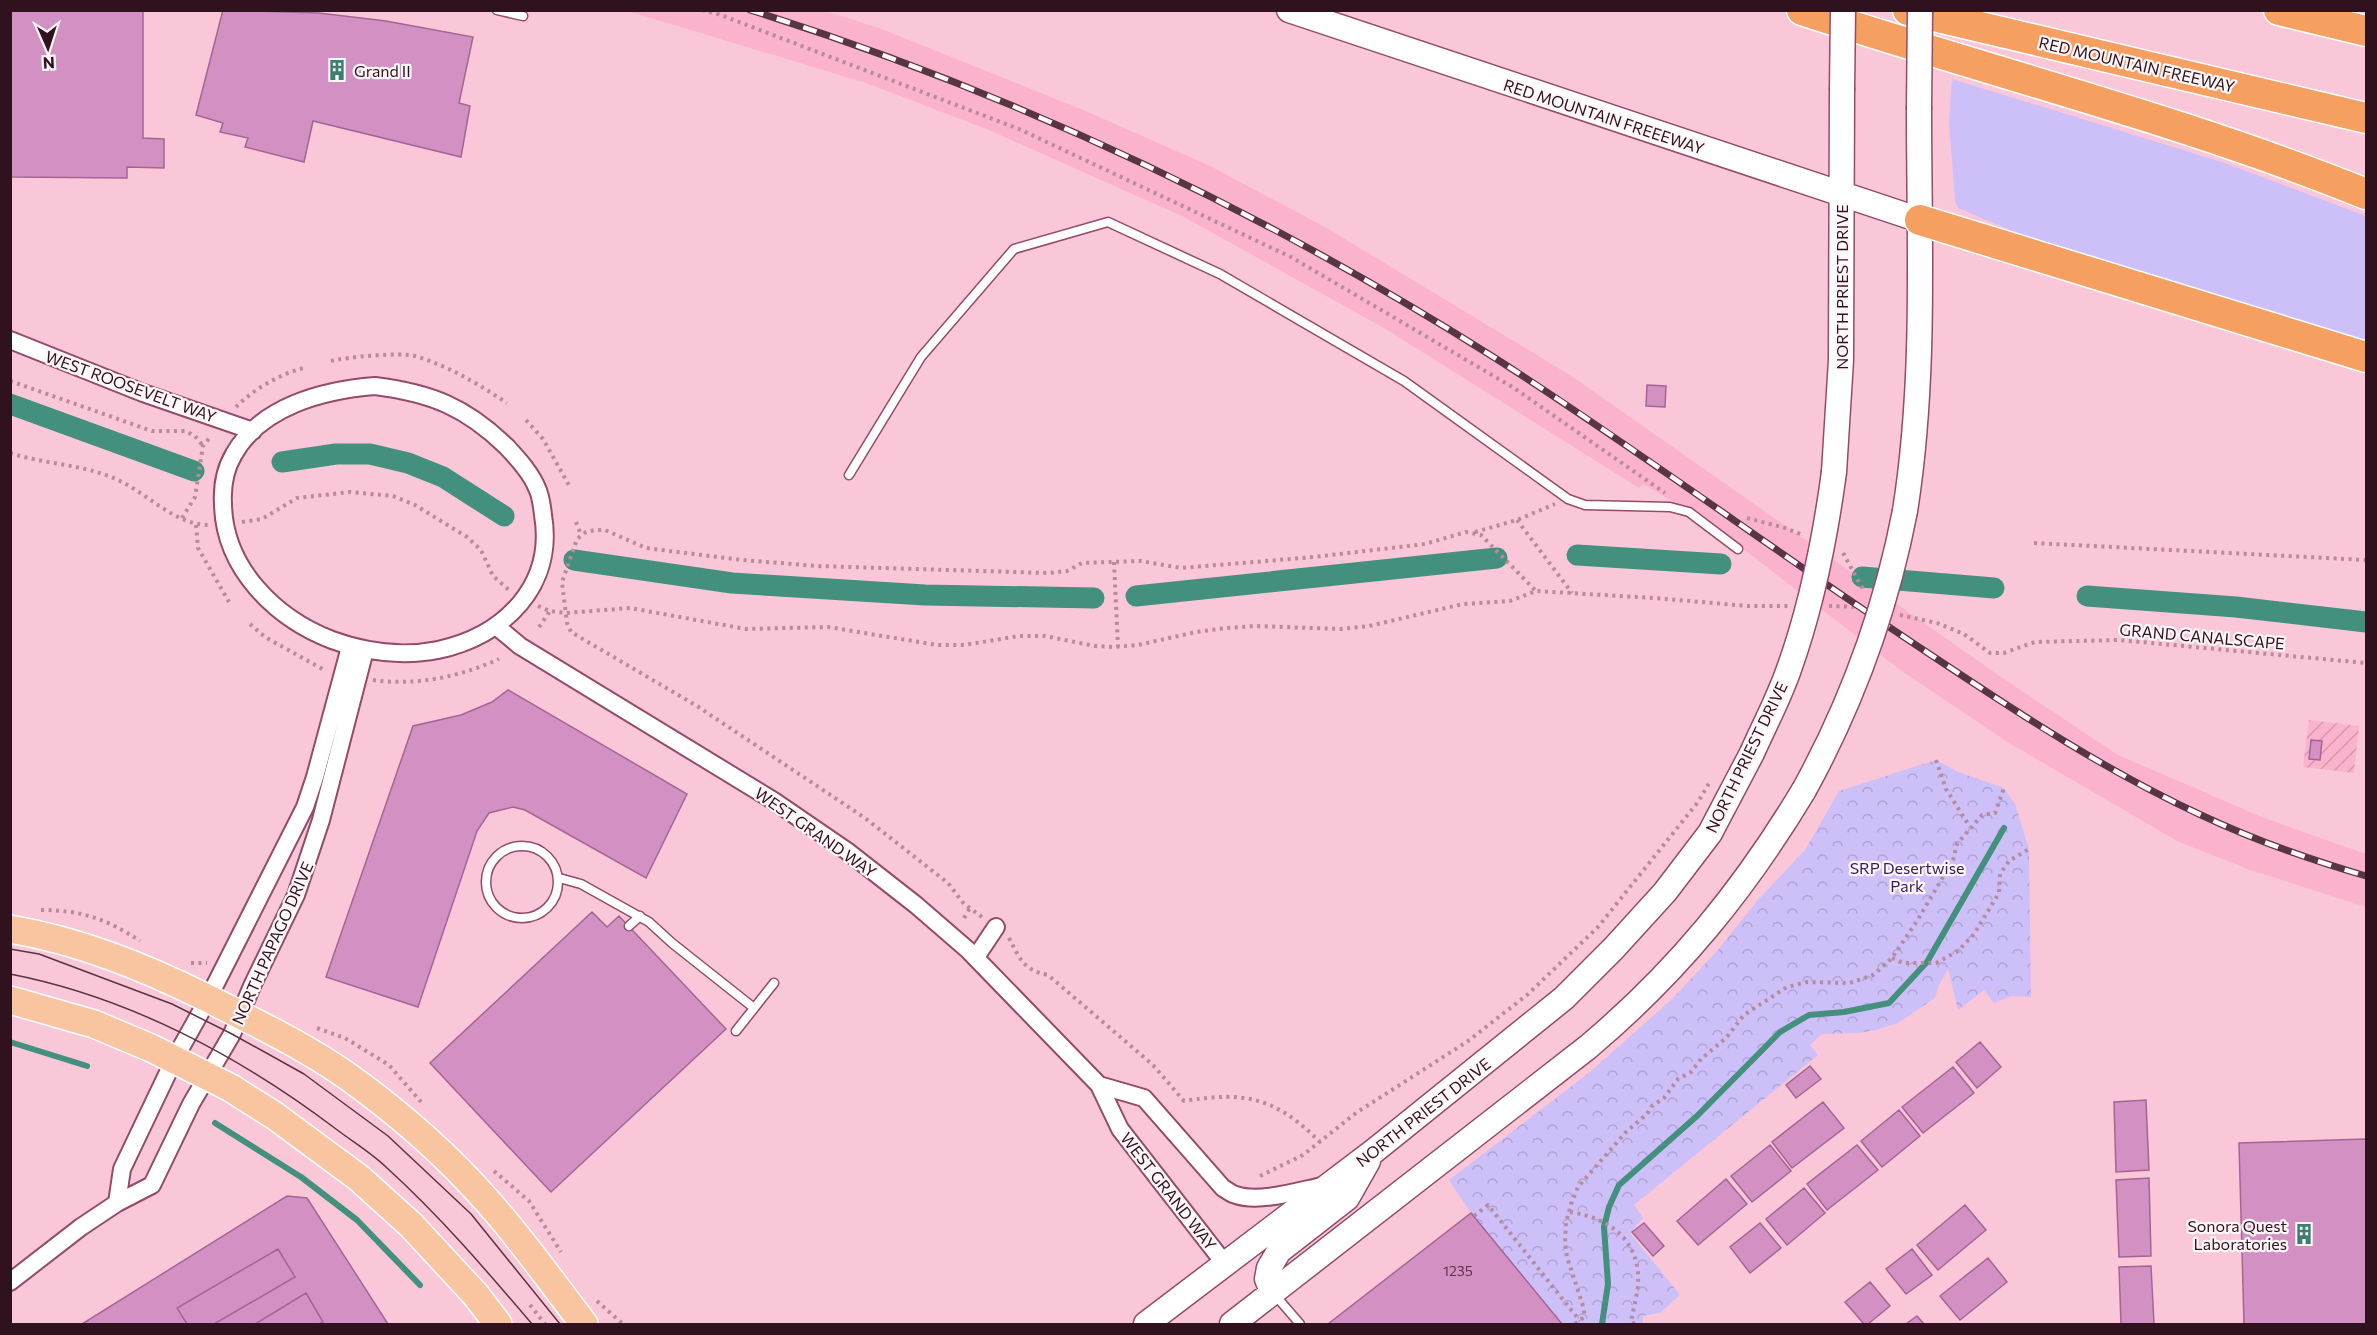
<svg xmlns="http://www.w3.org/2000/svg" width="2377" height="1335" viewBox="0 0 2377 1335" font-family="Commissioner,sans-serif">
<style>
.built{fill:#fbb2cc}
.industrial{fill:url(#industrial-furrows)}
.grass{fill:#cdbff8}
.park{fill:url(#park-crowns)}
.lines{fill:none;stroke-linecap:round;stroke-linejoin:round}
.stream{stroke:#43907e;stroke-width:6}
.canal{stroke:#43907e;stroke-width:21}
.building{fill:#d391c3;stroke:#a46595;stroke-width:1.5}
.lane-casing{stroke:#934b68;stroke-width:11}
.street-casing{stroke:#934b68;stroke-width:20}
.secondary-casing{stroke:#934b68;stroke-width:27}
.primary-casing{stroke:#fff;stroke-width:30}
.highway-casing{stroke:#fff;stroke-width:33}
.path{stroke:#b78b9b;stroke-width:4;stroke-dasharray:3 4.5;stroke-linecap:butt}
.lane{stroke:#fff;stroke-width:8}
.street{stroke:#fff;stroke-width:16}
.secondary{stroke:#fff;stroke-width:24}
.primary{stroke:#f9c5a0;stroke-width:27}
.highway{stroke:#f59f60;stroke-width:30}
.tram{stroke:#573542;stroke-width:1.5}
.rail-casing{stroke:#573542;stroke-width:7}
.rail{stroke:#fff6f8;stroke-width:4.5;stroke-dasharray:14;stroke-linecap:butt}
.secondary-bridge-casing{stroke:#934b68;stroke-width:27;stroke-linecap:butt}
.secondary-bridge{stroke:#fff;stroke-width:24}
.labels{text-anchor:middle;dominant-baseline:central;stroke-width:4.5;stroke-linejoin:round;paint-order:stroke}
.number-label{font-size:14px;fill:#583247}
.street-label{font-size:16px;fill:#2f121e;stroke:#fff6f8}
.poi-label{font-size:16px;fill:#2f121e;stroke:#fff6f8;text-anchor:start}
.park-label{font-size:16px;fill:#341b5d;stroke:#fff6f8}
</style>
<defs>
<pattern id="industrial-furrows" width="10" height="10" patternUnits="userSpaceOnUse" patternTransform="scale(1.5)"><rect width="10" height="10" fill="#fbb2cc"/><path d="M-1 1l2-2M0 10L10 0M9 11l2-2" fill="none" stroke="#d798af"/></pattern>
<pattern id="park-crowns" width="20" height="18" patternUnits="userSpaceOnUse" patternTransform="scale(1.5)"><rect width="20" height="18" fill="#cdbff8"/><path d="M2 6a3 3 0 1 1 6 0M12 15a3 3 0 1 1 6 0" fill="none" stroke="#b0a3d4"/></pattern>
</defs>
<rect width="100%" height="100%" fill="#fac7d8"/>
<path class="built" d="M628,11h197l54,17 209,84 122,54 115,61 248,150 428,300 117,78 146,63 102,36v53l-116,-37 -73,-29 -168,-98 -106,-71 -192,-148 -68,-40 -4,4 -255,-160 -200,-111 -195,-87 -123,-47z"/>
<path class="industrial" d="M2309,720l50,6 -5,47 -51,-6z"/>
<path class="grass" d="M1952,79l270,83 144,54v126l-325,-99 -83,-35 -3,-7 -6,-80z"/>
<path class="park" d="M1936,760l22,12 46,16 11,16 14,45 2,148 -20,-1 -17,7 -10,-13 -26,20 -10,-41 -9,16 -4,13 -37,25 -22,7 -17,3 -37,1 -12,11 8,10 -184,150 9,13 -13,15 50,62 -20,18 -17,3v8h-81l-91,-111 -22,-33 141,-108 81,-72 47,-50 39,-49 48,-51 34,-59z"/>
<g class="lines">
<path class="stream" d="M10,1042l77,24
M215,1123l86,54 56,43 63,65
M1602,1324l6,-40 -4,-57 5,-20 10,-22 78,-69 83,-84 29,-17 35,-3 45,-9 38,-41 77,-134"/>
<path class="canal" d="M10,404l184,67
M282,462l54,-8h34l38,9 35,14 61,39
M1577,555l144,9
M574,560l158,23 193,12 169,3
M1862,577l132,11
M1136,596l361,-38
M2087,596l149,11 130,15"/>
</g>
<path class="building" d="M10,10h133v128l21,1v29l-37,-1v11l-117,-1z
M223,10l96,3 67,8 87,16 -14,66 11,3 -9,51 -148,-36 -9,41 -59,-15 3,-9 -28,-6 3,-9 -27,-8z
M1647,385l19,1 -1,21 -19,-1z
M508,690l179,104 -41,84 -121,-68 -12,-3 -24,6 -12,18 -59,176 -92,-30 87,-251 48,-11 31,-13z
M2311,740l11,1 -2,19 -11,-1z
M592,912l15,15 12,-11 107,113 -175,163 -121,-129z
M1980,1042l21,25 -24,21 -21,-26z
M1810,1066l11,13 -25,19 -10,-13z
M1953,1067l21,26 -51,40 -21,-26z
M2146,1100l3,70 -33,2 -2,-70z
M1823,1102l21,26 -52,40 -20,-26z
M1899,1110l21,26 -38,31 -21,-26z
M2366,1139v185h-122l-5,-181z
M1770,1145l21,26 -39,31 -21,-26z
M1857,1145l21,25 -51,40 -20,-26z
M2149,1178l2,78 -32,1 -3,-77z
M1726,1179l21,25 -49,41 -21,-24z
M1804,1188l21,25 -38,32 -21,-26z
M287,1196l20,2 81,126h-306z
M1965,1205l21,25 -48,40 -21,-25z
M1471,1213l91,111h-234z
M1644,1223l20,23 -11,10 -21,-24z
M1760,1223l21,25 -31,25 -20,-26z
M278,1249l17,28 -81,47h-27l-10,-16z
M1912,1249l20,26 -26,19 -20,-25z
M1988,1258l19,24 -47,38 -20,-24z
M2151,1266l3,58h-33l-2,-57z
M1870,1282l20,24 -22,18h-4l-19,-22z
M306,1293l17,29 -4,2h-64z
M1917,1316l7,8h-18z"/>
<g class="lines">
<defs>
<path id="lane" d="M497,10l26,6
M849,475l72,-118 93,-108 94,-27 112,52 184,107 164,118 17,6 85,2 19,5 49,37
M486 882a36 36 0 1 1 72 0a36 36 0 1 1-72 0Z
M559,878l22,6 68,38 23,21 82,65
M629,926l11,-10
M736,1031l38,-48
M1275,1295l25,29"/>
<path id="street" d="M10,340l133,53 110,38
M375,386c56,7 91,21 132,61 11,12 24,26 30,41 4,8 5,18 6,27 12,71 -39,121 -105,135 -35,7 -73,2 -106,-10 -57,-22 -108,-72 -109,-136 -1,-17 2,-35 11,-50 27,-48 90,-64 141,-68z
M496,626l24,20 254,155 73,50 69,54 52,45 131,135 21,44 105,135
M976,957l20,-30
M1099,1085l45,13 79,90c4,2 8,6 13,7 23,8 62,-4 86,-9
M117,1203l5,-34 52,-109 34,-61 97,-192 10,-30 35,-130
M10,1282l71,-55 36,-24 35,-18 39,-81 41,-70 20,-48 44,-91 25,-75 44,-170"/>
<path id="secondary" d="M1289,10l631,210
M1834,472l7,-112 1,-270
M1905,511c21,-133 14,-268 14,-402
M1273,1293l-6,-14 2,-11 10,-17 68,-53 21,-37
M1146,1324l228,-173 190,-153 50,-50 51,-56 45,-59 42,-80
M1232,1324l356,-277c89,-75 156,-157 216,-257"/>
<path id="primary" d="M10,929c70,12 134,38 197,69 49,25 98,48 143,80 50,36 98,78 139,125 34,38 64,81 95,121
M10,1000l84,24 57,24 80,40 44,28 84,62 52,47 64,69 23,30"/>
<path id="highway" d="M1802,10c188,62 381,110 564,184
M1908,10l458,108
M2279,10l87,21
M1920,220l446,137"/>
</defs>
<use href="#lane" class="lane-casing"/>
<use href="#street" class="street-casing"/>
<use href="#secondary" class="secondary-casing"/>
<use href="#primary" class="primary-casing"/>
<use href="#highway" class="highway-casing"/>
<path class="path" d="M702,10l16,4 301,115 272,128 223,131 151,105
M331,361c16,-4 69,-9 84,-5 34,10 63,28 92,47
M10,381l142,50h33l10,5 8,10
M236,407c19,-19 44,-33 71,-40
M526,420l17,19 27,48
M10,453c37,12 77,11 112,29 28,14 53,42 86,43
M182,518l13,-21 8,-51 8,-10
M1747,518l38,10 18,7
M1517,520l55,73
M242,522l20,-3 35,-21 53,-6 43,4 22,9 52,32 14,13 12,26 17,15
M576,522l5,13
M196,525l2,23 31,54
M1475,532l42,-12 38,-16
M2034,543l332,17
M1843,553l21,38
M1114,562l4,85
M538,606l12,5 16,2 64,-5 116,21 82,-2 109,18h27l55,-9h26l50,10 18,1 25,-2 58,-13 30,-4 29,-2 86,3 28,-3 94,-22 47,-3 26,-10 118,7 94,8h40
M1829,606l31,1
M1900,615l37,8 27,11 26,19h14l31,-11 84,-2 247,23
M250,624l15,13 61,34
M539,627l11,-16
M373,680c43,6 86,-3 126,-21
M1936,760l10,29 24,38
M41,910c40,0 66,9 99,31
M982,917l-18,-13 -16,-21 -83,-65 -168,-112 -126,-74 -4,-9 -5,-41 15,-43 9,-7 9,-2h10l41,18 96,12 75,6 231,7 19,-2 15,-8 59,-2 40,7 133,-11 111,-13 41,-12 15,3 55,56
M964,918l6,-10
M1009,938c11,21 14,32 39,37l105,90 31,36c61,-10 91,-4 136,41
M1892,958l11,5h33l22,-12 16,-17 25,-41 1,-19 9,-13 20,-12
M191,963h16
M317,1028l28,10 44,27 32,37
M494,1171l35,30 32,51
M1260,1176l43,-21 53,-42 112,-72 59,-46 71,-68 100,-125 13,-22
M1570,1212c40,6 71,29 68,73 -1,12 -5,25 -7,37l4,2
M1474,1216l14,-11 92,116
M597,1301l26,23
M530,1305l15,19
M1575,1324l9,-7v-8l-17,-52 -2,-14 1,-21 6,-21 6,-14 48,-55 21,-18 5,-8 12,-8 14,-19 13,-7 10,-13 25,-21 18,-23 43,-28 20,-5 43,1 23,-8 19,-17 25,-37 36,-61 4,-16 25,-29 13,-2 9,-25"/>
<use href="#lane" class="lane"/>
<use href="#street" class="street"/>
<use href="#secondary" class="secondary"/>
<use href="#primary" class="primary"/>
<use href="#highway" class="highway"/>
<path class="tram" d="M10,949l29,5 133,50 60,30 72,40 84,62 83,78 89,110
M10,974c119,23 231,83 326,155 17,13 36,24 51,39 53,48 99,102 145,156"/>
<defs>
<path id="rail" d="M750,10c262,82 513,201 745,348 148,95 289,200 436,297 87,58 175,116 270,160 53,25 110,45 165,61"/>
</defs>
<use href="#rail" class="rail-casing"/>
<use href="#rail" class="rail"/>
<defs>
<path id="secondary-bridge" d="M1842,90l1,-80
M1919,109l1,-99
M1752,753c12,-27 27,-55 37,-84 23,-64 36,-130 45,-197
M1804,790c48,-87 82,-181 101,-279"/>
</defs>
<use href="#secondary-bridge" class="secondary-bridge-casing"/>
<use href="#secondary-bridge" class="secondary-bridge"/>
</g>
<defs>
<symbol id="building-bare" viewBox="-9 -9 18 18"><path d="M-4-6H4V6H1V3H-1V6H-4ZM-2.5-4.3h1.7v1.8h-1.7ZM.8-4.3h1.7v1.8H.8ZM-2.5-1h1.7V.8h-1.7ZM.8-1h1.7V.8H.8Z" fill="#3c7e6f" stroke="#fff6f8" stroke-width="2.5" paint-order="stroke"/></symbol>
</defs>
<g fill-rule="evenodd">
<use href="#building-bare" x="322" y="55" width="30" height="30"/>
<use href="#building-bare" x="2289" y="1219" width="30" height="30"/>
</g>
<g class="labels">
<g class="number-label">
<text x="1458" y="1270">1235</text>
</g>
<g class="street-label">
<text transform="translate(2137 64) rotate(13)">RED MOUNTAIN FREEWAY</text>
<text transform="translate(1604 116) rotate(18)">RED MOUNTAIN FREEEWAY</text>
<text transform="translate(1841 287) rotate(-90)">NORTH PRIEST DRIVE</text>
<text transform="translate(131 386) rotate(20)">WEST ROOSEVELT WAY</text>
<text transform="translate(2202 636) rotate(5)">GRAND CANALSCAPE</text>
<text transform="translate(1746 757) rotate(-64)">NORTH PRIEST DRIVE</text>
<text transform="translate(816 832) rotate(35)">WEST GRAND WAY</text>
<text transform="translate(272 943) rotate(-66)">NORTH PAPAGO DRIVE</text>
<text transform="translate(1423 1112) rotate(-38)">NORTH PRIEST DRIVE</text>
<text transform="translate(1169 1191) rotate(52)">WEST GRAND WAY</text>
</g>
<g class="poi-label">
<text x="354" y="70">Grand II</text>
<text x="2287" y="1225" text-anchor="end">Sonora Quest<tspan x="2287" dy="18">Laboratories</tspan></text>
</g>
<g class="park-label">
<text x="1907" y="867">SRP Desertwise<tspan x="1907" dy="18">Park</tspan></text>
</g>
</g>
<rect width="2377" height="1335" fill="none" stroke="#2f121e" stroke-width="24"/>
<g transform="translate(48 48) rotate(177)" stroke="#fff6f8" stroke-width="4.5" paint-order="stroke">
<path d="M0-4.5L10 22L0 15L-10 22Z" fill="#2f121e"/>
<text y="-9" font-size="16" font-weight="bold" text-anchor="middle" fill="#2f121e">N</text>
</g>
</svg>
